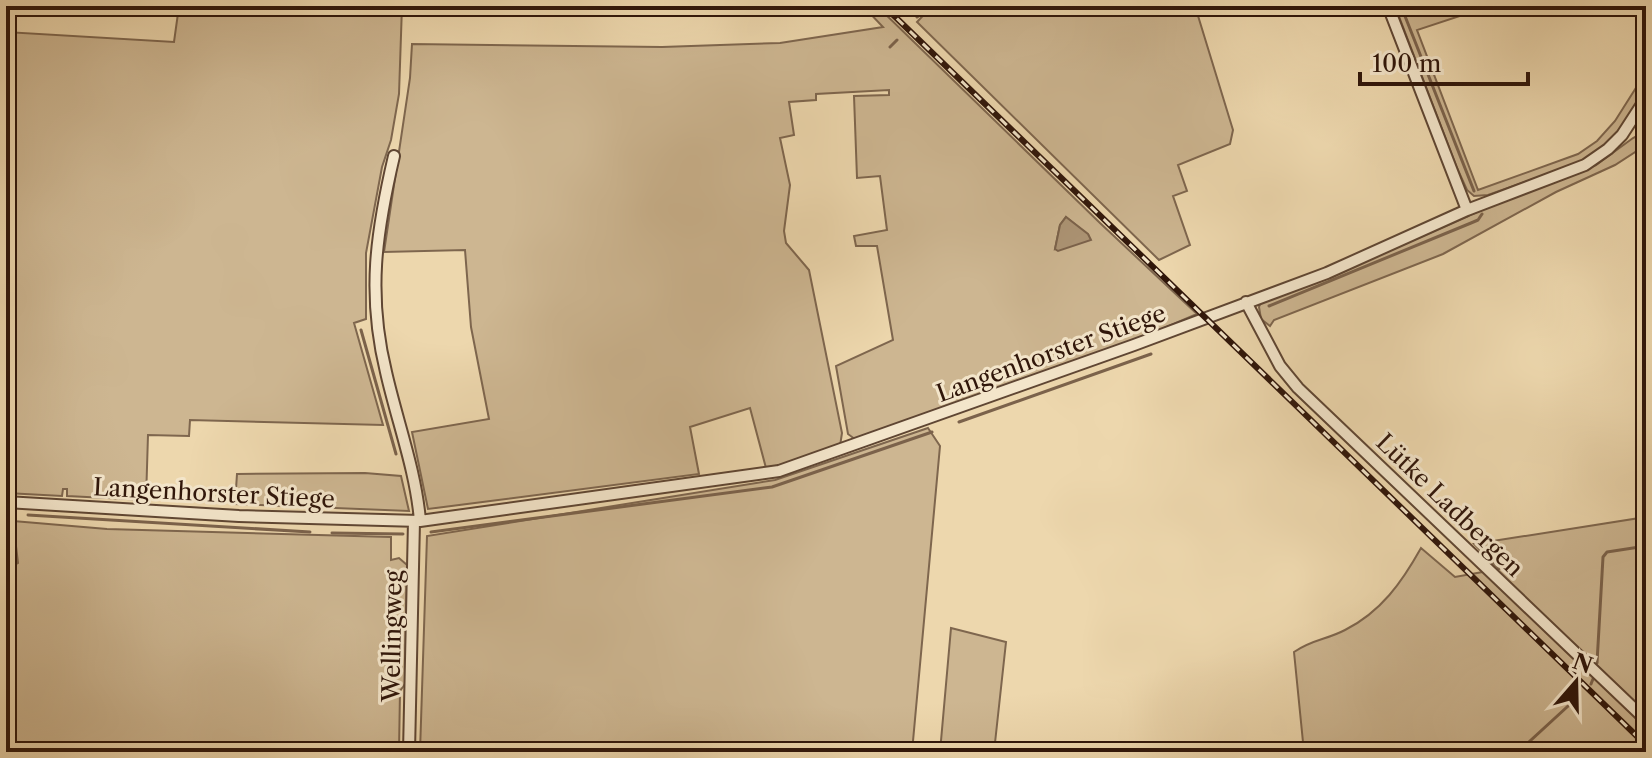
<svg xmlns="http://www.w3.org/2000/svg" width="1652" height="758" viewBox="0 0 1652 758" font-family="'Libre Caslon Text',serif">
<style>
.green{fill:#cdb691;stroke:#7e664e;stroke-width:2;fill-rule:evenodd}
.water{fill:#ad9576;stroke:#7b624b;stroke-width:2}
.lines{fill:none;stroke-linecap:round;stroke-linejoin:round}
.stream{stroke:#7b624b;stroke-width:3}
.street-casing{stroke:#5f4633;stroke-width:14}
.street{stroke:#f3e5ca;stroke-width:10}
.rail-casing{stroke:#30160a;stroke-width:6}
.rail{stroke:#f3e5ca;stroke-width:3;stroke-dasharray:9;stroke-linecap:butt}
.labels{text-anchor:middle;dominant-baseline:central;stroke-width:6;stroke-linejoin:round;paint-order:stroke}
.street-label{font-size:24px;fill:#30160a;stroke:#f3e5ca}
</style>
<rect width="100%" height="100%" fill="#edd7ad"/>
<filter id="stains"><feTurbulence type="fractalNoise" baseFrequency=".0025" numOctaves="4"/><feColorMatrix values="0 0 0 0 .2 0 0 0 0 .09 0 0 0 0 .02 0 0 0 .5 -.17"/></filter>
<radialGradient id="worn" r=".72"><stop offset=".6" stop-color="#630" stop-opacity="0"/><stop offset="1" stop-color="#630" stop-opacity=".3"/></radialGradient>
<path class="green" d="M179,6h223l-3,88 -8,46 -9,27 -16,86v66l-12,4 29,102 -193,-5 -1,16 -41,-1 -2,65 -79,-4v-7h-4l-1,7 -56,-3v-461l168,10z
M863,6h14l223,217 97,91 -47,20 -294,106 -8,-6 -12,-68 57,-26 -16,-94h-21l-2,-10 33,-6 -7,-54 -23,2 -3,-82 35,-1v-5l-73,4v6l-27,2 5,33 -14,3 10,47 -6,46 2,12 23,27 33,163 -2,13 -68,22h-6l-16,-60 -60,19 9,47 -271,35 -16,-77 77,-13 -18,-92 -6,-77 -81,2 26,-174 2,-34 250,3 118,-4 103,-16zM1066,217l22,18 -33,14 5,-24z
M932,6h263l38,124 -3,14 -52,21 9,26 -14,5 17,49 -31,15 -242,-238z
M1395,6h95l-73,24 61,160 100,-36 19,-13 18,-20 31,-49v18l-21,34 -18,21 -26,17 -93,33 -14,1 -7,-6 -10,-22z
M1646,131v14l-31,20 -59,27 -113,62 -169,66 -4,6 -9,-7 -2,-12 2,-5 87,-33 138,-61 110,-43 37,-27z
M928,428l12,18 -28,306h-492l7,-216 348,-56z
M237,474l128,-1 36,3 8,35 -174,-7z
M1646,517v235h-342l-10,-100c19,-13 32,-12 51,-22 36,-18 57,-48 76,-82l34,29 44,-8 -25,-25z
M13,521l94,8 284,8v23l8,-2 8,7 -2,119 -5,7 -1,61h-393v-178l1,-5 11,-6z
M951,628l55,14 -12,110h-54z"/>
<path class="water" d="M1066,217l22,17 3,6 -33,11 -3,-2 5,-24z"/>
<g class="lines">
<path class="stream" d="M1401,6l73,185
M917,17l13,-11
M890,47l7,-7
M1269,306l202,-83 7,-3 4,-6
M361,330l35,124
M959,422l192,-68
M28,515l282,17
M431,532l341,-45 160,-55
M332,533l71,1
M1597,663l6,-106 4,-5 39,-6
M1591,684l2,-5
M1518,752l61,-56"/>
<defs>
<path id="street" d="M1388,6l79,204
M394,156c-18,77 -27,138 -8,216 11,49 30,99 34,149
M1246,302l34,64 18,22 348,332
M6,502l233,14 181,5 359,-50 355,-126 193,-72 140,-63 118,-45 23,-16 14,-14 24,-37
M409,752l5,-231"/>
</defs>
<use href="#street" class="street-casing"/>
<use href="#street" class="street"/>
<defs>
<path id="rail" d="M884,6l762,739"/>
</defs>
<use href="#rail" class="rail-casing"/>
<use href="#rail" class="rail"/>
</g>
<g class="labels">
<g class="street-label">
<text transform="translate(1051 353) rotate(-20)">Langenhorster Stiege</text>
<text transform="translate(214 493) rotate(3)">Langenhorster Stiege</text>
<text transform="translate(1450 505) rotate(44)">Lütke Ladbergen</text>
<text transform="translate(392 636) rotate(-89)">Wellingweg</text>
</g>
</g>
<rect width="1652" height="758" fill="none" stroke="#edd7ad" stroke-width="32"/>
<rect x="8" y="8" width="1636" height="742" fill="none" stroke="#30160a" stroke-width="4"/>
<rect x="16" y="16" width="1620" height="726" fill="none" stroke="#30160a" stroke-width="2"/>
<g transform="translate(1576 682) rotate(20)" stroke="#f3e5ca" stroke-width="6" paint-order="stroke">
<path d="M0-6L14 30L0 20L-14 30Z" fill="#30160a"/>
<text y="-12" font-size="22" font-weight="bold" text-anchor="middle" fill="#30160a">N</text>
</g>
<path d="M1360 72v12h168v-12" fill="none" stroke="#30160a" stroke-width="4"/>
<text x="1372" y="72" font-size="24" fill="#30160a" stroke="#f3e5ca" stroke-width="6" paint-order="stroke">100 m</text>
<rect width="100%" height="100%" filter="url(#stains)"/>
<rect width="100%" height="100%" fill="url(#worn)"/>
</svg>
